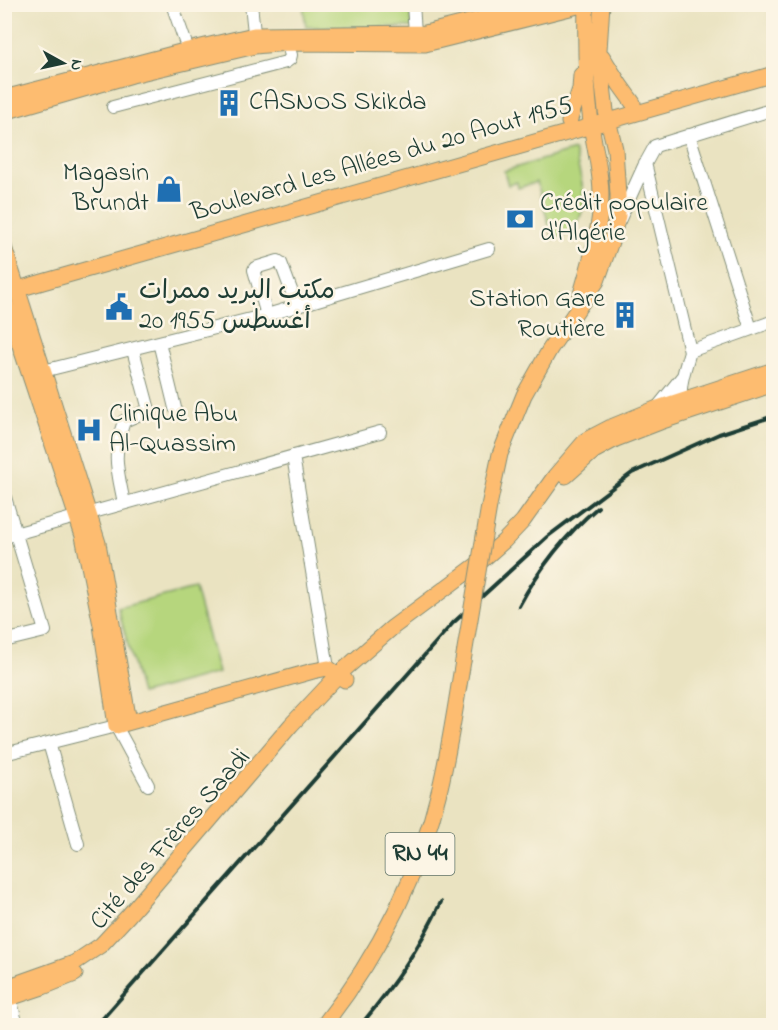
<svg xmlns="http://www.w3.org/2000/svg" width="778" height="1030" viewBox="0 0 778 1030" font-family="'Indie Flower','Playpen Sans Arabic',sans-serif">
<style>
.green{fill:#b6d67d;stroke:#6a8a58;stroke-width:1.5}
.lines{fill:none;stroke-linecap:round;stroke-linejoin:round}
.minor-casing{stroke:#84907a;stroke-width:14}
.major-casing{stroke:#84907a;stroke-width:17}
.minor{stroke:#fff;stroke-width:12}
.major{stroke:#fdbc6f;stroke-width:15}
.rail{stroke:#1f3d34;stroke-width:4}
.major-bridge-casing{stroke:#84907a;stroke-width:17;stroke-linecap:butt}
.major-bridge{stroke:#fdbc6f;stroke-width:15}
.labels{text-anchor:middle;dominant-baseline:central;stroke-width:5;stroke-linejoin:round;paint-order:stroke}
.shield{fill:#fcf5e5;stroke:#617469;stroke-width:1.5}
.shield-label{font-size:24px;font-weight:bold;fill:#1f3d34}
.poi-label{font-size:26px;fill:#1f3d34;stroke:#fcf5e5;text-anchor:start}
.street-label{font-size:26px;fill:#1f3d34;stroke:#fcf5e5}
</style>
<rect width="100%" height="100%" fill="#fcf5e5"/>
<filter id="ink" filterUnits="userSpaceOnUse"><feTurbulence type="fractalNoise" baseFrequency=".0167" numOctaves="2"/><feDisplacementMap in="SourceGraphic" scale="12" xChannelSelector="R" yChannelSelector="G"/><feConvolveMatrix kernelMatrix="1 2 1 2 8 2 1 2 1" color-interpolation-filters="sRGB"/></filter>
<filter id="wash" filterUnits="userSpaceOnUse"><feTurbulence type="fractalNoise" baseFrequency=".008" numOctaves="4" result="noise"/><feDisplacementMap in="SourceGraphic" scale="24" xChannelSelector="R" yChannelSelector="G"/><feGaussianBlur stdDeviation="1.35" result="paint"/><feColorMatrix in="noise" values="0 0 0 0 0 0 0 0 0 0 0 0 0 0 0 0 0 1.4 0 .05"/><feComposite in="paint" operator="in"/></filter>
<g filter="url(#wash)">
<rect width="100%" height="100%" fill="#eae3c1"/>
<path class="green" d="M303,5h107l2,22h-106z
M574,150c6,27 20,58 -4,82 -4,3 -12,5 -17,7l-16,-57 -19,6 -1,-6 -9,3 -4,-14z
M195,588l23,85 -77,21 -23,-86z"/>
</g>
<g filter="url(#ink)">
<g class="lines">
<defs>
<path id="minor" d="M172,4l16,46
M251,4l4,38
M413,4l2,29
M113,107l173,-45 4,-3 1,-4 -4,-12
M689,135l62,194
M645,163l45,188
M619,221l25,-55 11,-20 119,-37
M267,315l-13,-45 1,-2 23,-7 3,2 16,43
M159,342l16,66
M35,373l232,-58 222,-66
M683,407c-6,-19 2,-37 7,-56l84,-30
M656,409l26,-32
M293,456l35,212
M4,494l41,137 -41,10
M124,503c-7,-35 -12,-47 0,-82l25,-11 -16,-60
M4,537l376,-105
M49,743l29,101
M4,754l112,-28 32,59
M10,998l7,28"/>
<path id="major" d="M602,56l18,29 13,18
M4,98l184,-48 66,-15 171,-2 117,-29
M4,112l128,-37 123,-29 32,-3 138,1 161,-40
M569,122l11,-33 1,-14
M4,247l94,296 31,179
M4,293l770,-219
M4,297l79,239 18,89 15,101 197,-55 15,-3 17,12
M580,298c9,-33 21,-68 21,-103 0,-25 -7,-47 -10,-72 -5,-39 -6,-79 -5,-119
M566,476l28,-25 22,-12 44,-17 114,-38
M489,506l11,-52 24,-59 26,-46 47,-68 16,-45 5,-20v-21l-3,-46 -9,-38 -7,-61 3,-46
M4,988l70,-25 27,-18 27,-29 163,-191 48,-51 54,-47 85,-63 26,-23 19,-20 32,-45 31,-36 25,-13 44,-18 119,-39
M4,1000l39,-13 32,-13
M323,1026c55,-70 96,-151 117,-238 10,-42 16,-85 23,-127"/>
</defs>
<use href="#minor" class="minor-casing"/>
<use href="#major" class="major-casing"/>
<use href="#minor" class="minor"/>
<use href="#major" class="major"/>
<path class="rail" d="M519,606c21,-39 45,-70 79,-99
M96,1026l357,-403 94,-86 85,-64 87,-39 55,-18
M360,1026c33,-40 59,-77 81,-124"/>
<defs>
<path id="major-bridge" d="M463,661l26,-155"/>
</defs>
<use href="#major-bridge" class="major-bridge-casing"/>
<use href="#major-bridge" class="major-bridge"/>
</g>
</g>
<defs>
<symbol id="building-bare" viewBox="-9 -9 18 18"><path d="M-4-6H4V6H1V3H-1V6H-4ZM-2.5-4.3h1.7v1.8h-1.7ZM.8-4.3h1.7v1.8H.8ZM-2.5-1h1.7V.8h-1.7ZM.8-1h1.7V.8H.8Z" fill="#1f6fb2" stroke="#fcf5e5" stroke-width="2.5" paint-order="stroke"/></symbol>
<symbol id="shop-bare" viewBox="-9 -9 18 18"><path d="M-5-2.5h2.3a2.7 3.5 0 0 1 5.4 0H5L5.5 6h-11ZM-1.5-2.5h3a1.5 2.3 0 0 0-3 0Z" fill="#1f6fb2" stroke="#fcf5e5" stroke-width="2.5" paint-order="stroke"/></symbol>
<symbol id="bank-bare" viewBox="-9 -9 18 18"><path d="M-6-4H6V4H-6ZM0-2.3a2.3 2.3 0 1 0 0 4.6a2.3 2.3 0 1 0 0-4.6Z" fill="#1f6fb2" stroke="#fcf5e5" stroke-width="2.5" paint-order="stroke"/></symbol>
<symbol id="civic-bare" viewBox="-9 -9 18 18"><path d="M-.6-6.5H3V-4.5H.6V-3L4-1V1h2V6H-6V1h2V-1L-.6-3ZM-1.2 2.5V6h2.4V2.5Z" fill="#1f6fb2" stroke="#fcf5e5" stroke-width="2.5" paint-order="stroke"/></symbol>
<symbol id="hospital-bare" viewBox="-9 -9 18 18"><path d="M-5-5h3v3.5h4V-5h3V5h-3V1.5h-4V5h-3Z" fill="#1f6fb2" stroke="#fcf5e5" stroke-width="2.5" paint-order="stroke"/></symbol>
</defs>
<g fill-rule="evenodd">
<use href="#building-bare" x="210" y="84" width="38" height="38"/>
<use href="#shop-bare" x="150" y="170" width="38" height="38"/>
<use href="#bank-bare" x="501" y="200" width="38" height="38"/>
<use href="#civic-bare" x="100" y="288" width="38" height="38"/>
<use href="#building-bare" x="606" y="296" width="38" height="38"/>
<use href="#hospital-bare" x="70" y="411" width="38" height="38"/>
</g>
<g class="labels">
<rect class="shield" x="385.5" y="833" width="69" height="42" rx="4.5"/>
<g class="shield-label">
<text x="420" y="854">RN 44</text>
</g>
<g class="poi-label">
<text x="249" y="103">CASNOS Skikda</text>
<text x="149" y="174" text-anchor="end">Magasin<tspan x="149" dy="30">Brundt</tspan></text>
<text x="540" y="204">Crédit populaire<tspan x="540" dy="30">d'Algérie</tspan></text>
<text x="139" y="292">مكتب البريد ممرات<tspan x="139" dy="30">20 أغسطس 1955</tspan></text>
<text x="605" y="300" text-anchor="end">Station Gare<tspan x="605" dy="30">Routière</tspan></text>
<text x="109" y="415">Clinique Abu<tspan x="109" dy="30">Al-Quassim</tspan></text>
</g>
<g class="street-label">
<text transform="translate(382 160) rotate(-16)">Boulevard Les Allées du 20 Aout 1955</text>
<text transform="translate(171 840) rotate(-49)">Cité des Frères Saadi</text>
</g>
</g>
<rect width="778" height="1030" fill="none" stroke="#fcf5e5" stroke-width="24"/>
<g transform="translate(63 63) rotate(98)" stroke="#fcf5e5" stroke-width="4.5" paint-order="stroke">
<path d="M0-4.5L10 22L0 15L-10 22Z" fill="#1f3d34"/>
<text y="-9" font-size="16" font-weight="bold" text-anchor="middle" fill="#1f3d34">N</text>
</g>
</svg>
